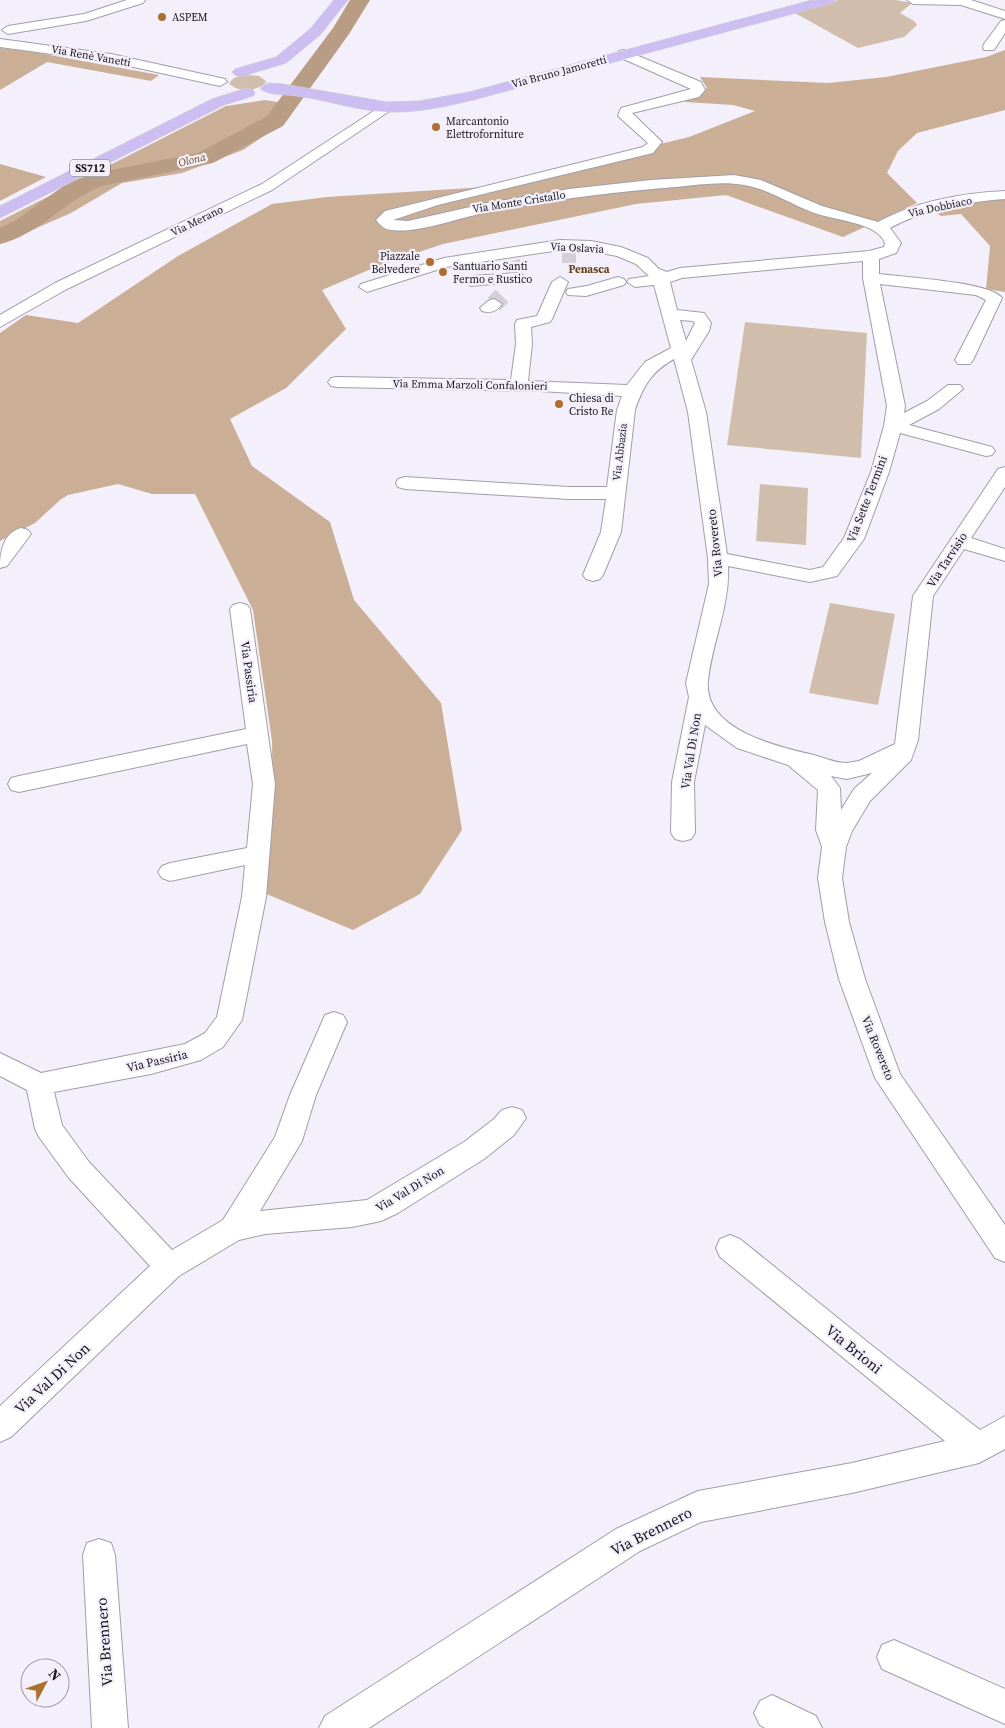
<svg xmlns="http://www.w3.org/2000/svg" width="1005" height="1728" viewBox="0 0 1005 1728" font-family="'Source Serif 4',serif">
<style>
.green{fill:#d1bdab}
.forest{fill:#caaf96}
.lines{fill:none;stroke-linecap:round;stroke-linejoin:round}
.river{fill:#b89d84;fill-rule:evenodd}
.minor-tunnel-far1{stroke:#d2cfd9;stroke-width:14;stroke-dasharray:14 7;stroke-linecap:butt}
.minor-tunnel{stroke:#d2cfd9;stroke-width:18;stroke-dasharray:18 9;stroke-linecap:butt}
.minor-casing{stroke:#a19ea8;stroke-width:2}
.major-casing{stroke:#d1d1d1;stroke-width:1}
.minor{fill:#fff;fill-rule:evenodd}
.major{fill:#cdbef2;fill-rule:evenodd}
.poi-dot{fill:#ab7031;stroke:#f3f0fb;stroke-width:2}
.labels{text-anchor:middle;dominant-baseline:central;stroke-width:4.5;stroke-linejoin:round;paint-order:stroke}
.far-poi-label{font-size:11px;fill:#18171b;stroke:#f3f0fb;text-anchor:start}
.far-street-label{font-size:11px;fill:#18171b;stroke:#f3f0fb}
.far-water-label{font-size:11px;font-style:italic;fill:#6d461d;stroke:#f3f0fb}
.shield{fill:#f3f0fb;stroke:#5a585e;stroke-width:1}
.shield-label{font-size:11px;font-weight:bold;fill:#18171b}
.far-neighbourhood-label{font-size:11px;font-weight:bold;fill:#673f13;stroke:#f3f0fb}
.street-label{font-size:12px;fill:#18171b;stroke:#f3f0fb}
.near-street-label{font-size:15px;fill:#18171b;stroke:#f3f0fb}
</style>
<rect width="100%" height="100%" fill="#f3f0fb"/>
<path class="green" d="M838,0h58l16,3 -12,10 14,8 3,4 -13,12 -46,11 -65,-36z
M246,75l13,1 7,5 -1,3c-10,7 -28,9 -36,-1l5,-5z
M745,322l122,11 -6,125 -134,-13z
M760,484l48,4 -2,57 -50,-4z
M830,603l65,11 -17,91 -69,-12z"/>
<path class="forest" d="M0,48l28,3 131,24 -8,6 -104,-19 -47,28z
M1005,50v60l-88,23 -19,18 -11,22 30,30 -74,34 -117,-42 -90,9 -193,40 -65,22 -56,24 24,39 -60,59 -56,31 22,47 78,56 24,78 87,103 21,127 -42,64 -67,36 -89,-37 9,-77 -1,-75 -19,-131 -58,-116h-43l-34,-10 -50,11 -8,5 -25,23 -35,18v-208l26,-18 52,8 100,-67 94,-52 55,-7 158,-10 204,-50 66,-26 -22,-6 -48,-3 22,-14 -7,-11 128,6 58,-6 100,-20z
M265,100l32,5 -17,20 -37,25 -61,23 -60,10 -51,30 -71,31v-23l226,-115z
M0,164l46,13 -46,24z
M1005,198v94l-19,-3 4,-43 -29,-32 -20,2 -8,-6 51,-10z"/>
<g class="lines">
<path class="river" d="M350,0h20l-21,34 -66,92 -70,37 -111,23c-37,14 -63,49 -102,58v-16l16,-8 53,-38 27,-9 102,-20 69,-37 66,-88z"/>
<path class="minor-tunnel-far1" d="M569,253v10
M513,261l3,8"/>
<path class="minor-tunnel" d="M494,304l8,-8"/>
<defs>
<path id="minor" d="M127,0h18l-2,3 -57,18 -78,13 -6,-4 6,-4 76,-12z
M907,0h64l34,11v8l-44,-14 -48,-1z
M1005,20v13l-11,17h-10l-1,-3 1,-3 17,-23z
M0,39l111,15 114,25 2,3 -7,4 -109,-24 -111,-15z
M624,50l77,32 4,8 -6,7 -67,16 30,29 -9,11 -215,52 -45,15 15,1 80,-18 81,-14 82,-9 83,-5 27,5 61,26 56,16c39,-21 84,-29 127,-31v8c-40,3 -80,10 -115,29l11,15 -5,10 -17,6v15c23,3 112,8 123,24l-29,62 -3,4h-12l-3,-4 31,-60 -10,-5 -96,-11 25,122 -1,7 23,-12 21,-16h12l3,4 -24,20 -30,16 83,22 3,4 -3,4 -6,1 -86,-23 -11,39 -25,67 -27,37 -27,6 -82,-16c2,40 -16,76 -20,115 -5,49 70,66 106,74 11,3 21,8 33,8l12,-2 36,-17 18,-148 85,-127 7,-2v20l-34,51 34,11v12l-41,-12 -31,47 -15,144 -7,20 -41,41 -18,30 -6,16 -4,31 7,44 16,57 35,95 105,151v37l-10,-4 -120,-180 -36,-99 -14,-57 -7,-44 4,-31 -6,-17 2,-40 -30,-25 -51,-17 -32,-23 -11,57 1,51 -4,6 -8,2 -8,-2 -4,-6 1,-51 17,-85 -3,-14 23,-99 -1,-26 -20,-146 -14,-53c-22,12 -31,27 -39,51l-14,122 -18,43 -3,4 -7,2 -7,-2 -3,-4 18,-43 5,-33h-37l-164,-10 -7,-2 -2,-4 2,-4 7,-2 164,10h38l10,-77 5,-14 -82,-5 -203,-4 -6,-1 -3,-4 3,-4 6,-1 174,3 5,-36 -1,-20 2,-4 20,-4 15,-34 8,-5 8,5 -16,37 -2,3 -19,5 1,17 -4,37 99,4 18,-23 26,-14 -17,-63 -19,2 -8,-5 2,-3 20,-3 -13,-12 -19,-8 -26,-5 -31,-1 -114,17 -79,25 -8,-5 2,-3 83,-26 116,-18 31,1 30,6 27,11 11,11 8,3 13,-4 189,-17 15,-4 1,-4c-8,-20 -45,-22 -64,-28 -26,-7 -50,-26 -77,-30 -22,-4 -46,0 -68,2 -63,5 -126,13 -188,25 -26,5 -72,22 -96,18 -7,0 -12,-5 -16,-10l9,-9 258,-64 5,-4 -30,-27 3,-8 70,-19 -72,-32 -1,-3 1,-3zM863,261v17l24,128 -3,20 -13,46 -27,66 -21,29 -13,3 -83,-16 -21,-142 -15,-52 18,-29 2,-8 -7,-10 -27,-3 -7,-28 12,-4zM680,320l13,1 2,2 -9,18zM872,773l-18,16 -13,21 -1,-22 -9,-12 16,3z
M386,103l5,1 2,3 -2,3 -119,80 -205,99 -67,38v-12l55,-32 207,-99z
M517,273l6,2 2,3 -2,3 -52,5 -8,-5 8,-5z
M618,277l6,2 2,3 -2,3 -38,11 -18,-1 -2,-3 2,-3 19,-3z
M494,299l8,5c-5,7 -11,10 -20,7l-2,-3 8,-7z
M21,528l7,2 3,4 -24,32 -7,2c0,-16 3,-35 21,-40z
M240,603l7,2 3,4 25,175 -9,113 -24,123 -19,27 -22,13 -50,14 -97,18 8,33 27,37 83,88 51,-30 52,-83 15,-42 35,-80 9,-3 9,3 4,7 -31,73 -14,46 -42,70 107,-11 97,-58 30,-23 8,-9 10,-3 10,3 4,8 -12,17 -30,24 -86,54 -17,8 -29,6 -87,7 -26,6 -60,36 -168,161 -11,5v-36l150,-140 -81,-88 -30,-41 -4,-8 -8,-39 -27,-14v-23l41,20 144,-29 20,-11 12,-16 25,-120 3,-32 -75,16 -8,-3 -4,-6 4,-6 8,-3 77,-15 6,-64 -6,-40 -228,48 -8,-2 -3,-6 3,-6 8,-2 227,-47 -16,-120 3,-4z
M730,1235l10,4 130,105 110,86 25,-14v33l-26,14 -127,30 -151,29 -61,29 -271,177h-50l6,-12 291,-187 71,-33 11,-5 154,-28 93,-22 -225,-184 -4,-9 4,-9z
M99,1539l12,4 4,12 13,173h-36l-9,-173 4,-12z
M894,1640l111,49v35l-123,-55 -5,-12 5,-12z
M772,1695l44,21 6,12h-57l-5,-3 -6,-12 6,-12z"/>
<path id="major" d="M334,0h14l-28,35 -34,28 -46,14 -5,-2 -3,-3 3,-3 41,-12 34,-28z
M812,0h23l-2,3 -356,96c-29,7 -59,14 -89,13 -30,-1 -61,-12 -91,-16 -10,-2 -31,0 -37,-8l8,-5 15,1 104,18 32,-1 50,-9z
M247,88l6,2 2,3 -2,3 -29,9 -224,113v-12l212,-107z"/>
</defs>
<use href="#minor" class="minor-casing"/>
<use href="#major" class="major-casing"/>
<use href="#minor" class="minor"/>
<use href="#major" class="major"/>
</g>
<g class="poi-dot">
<circle cx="162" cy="17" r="5"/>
<circle cx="436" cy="127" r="5"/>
<circle cx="430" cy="262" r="5"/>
<circle cx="443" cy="272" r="5"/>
<circle cx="559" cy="404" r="5"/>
</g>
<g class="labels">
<g class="far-poi-label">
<text x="172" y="17">ASPEM</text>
<text x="446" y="121">Marcantonio<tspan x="446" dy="13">Elettroforniture</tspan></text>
<text x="420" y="256" text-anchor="end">Piazzale<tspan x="420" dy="13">Belvedere</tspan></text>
<text x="453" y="266">Santuario Santi<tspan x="453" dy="13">Fermo e Rustico</tspan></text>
<text x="569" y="398">Chiesa di<tspan x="569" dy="13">Cristo Re</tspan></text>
</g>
<g class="far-street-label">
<text transform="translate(91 56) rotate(10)">Via Renè Vanetti</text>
<text transform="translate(559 72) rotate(-15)">Via Bruno Jamoretti</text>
<text transform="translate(519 202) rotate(-9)">Via Monte Cristallo</text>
<text transform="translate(940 207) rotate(-12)">Via Dobbiaco</text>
<text transform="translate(197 221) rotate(-26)">Via Merano</text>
<text transform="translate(577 248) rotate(3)">Via Oslavia</text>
<text transform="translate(470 385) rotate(1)">Via Emma Marzoli Confalonieri</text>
<text transform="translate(620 452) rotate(-83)">Via Abbazia</text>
</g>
<g class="far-water-label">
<text transform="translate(192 160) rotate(-14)">Olona</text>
</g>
<rect class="shield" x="70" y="159.5" width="40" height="17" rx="4"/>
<g class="shield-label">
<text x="90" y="168">SS712</text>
</g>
<g class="far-neighbourhood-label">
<text x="589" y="269">Penasca</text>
</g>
<g class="street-label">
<text transform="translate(867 499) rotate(-69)">Via Sette Termini</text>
<text transform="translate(715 543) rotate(-96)">Via Rovereto</text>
<text transform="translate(947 560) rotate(-57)">Via Tarvisio</text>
<text transform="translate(249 672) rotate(82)">Via Passiria</text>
<text transform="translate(691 751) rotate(-81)">Via Val Di Non</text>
<text transform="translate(878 1048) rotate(68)">Via Rovereto</text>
<text transform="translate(157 1061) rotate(-13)">Via Passiria</text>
<text transform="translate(410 1189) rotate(-31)">Via Val Di Non</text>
</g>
<g class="near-street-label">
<text transform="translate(854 1349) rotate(39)">Via Brioni</text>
<text transform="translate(52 1378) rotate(-43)">Via Val Di Non</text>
<text transform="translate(651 1531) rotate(-27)">Via Brennero</text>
<text transform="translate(104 1642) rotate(-94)">Via Brennero</text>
</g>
</g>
<g transform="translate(45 1683) rotate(49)"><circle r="24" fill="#f3f0fb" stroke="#9b99a1"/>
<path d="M0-4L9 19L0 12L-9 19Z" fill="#ab7031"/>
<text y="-8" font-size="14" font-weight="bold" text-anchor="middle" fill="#18171b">N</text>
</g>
</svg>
